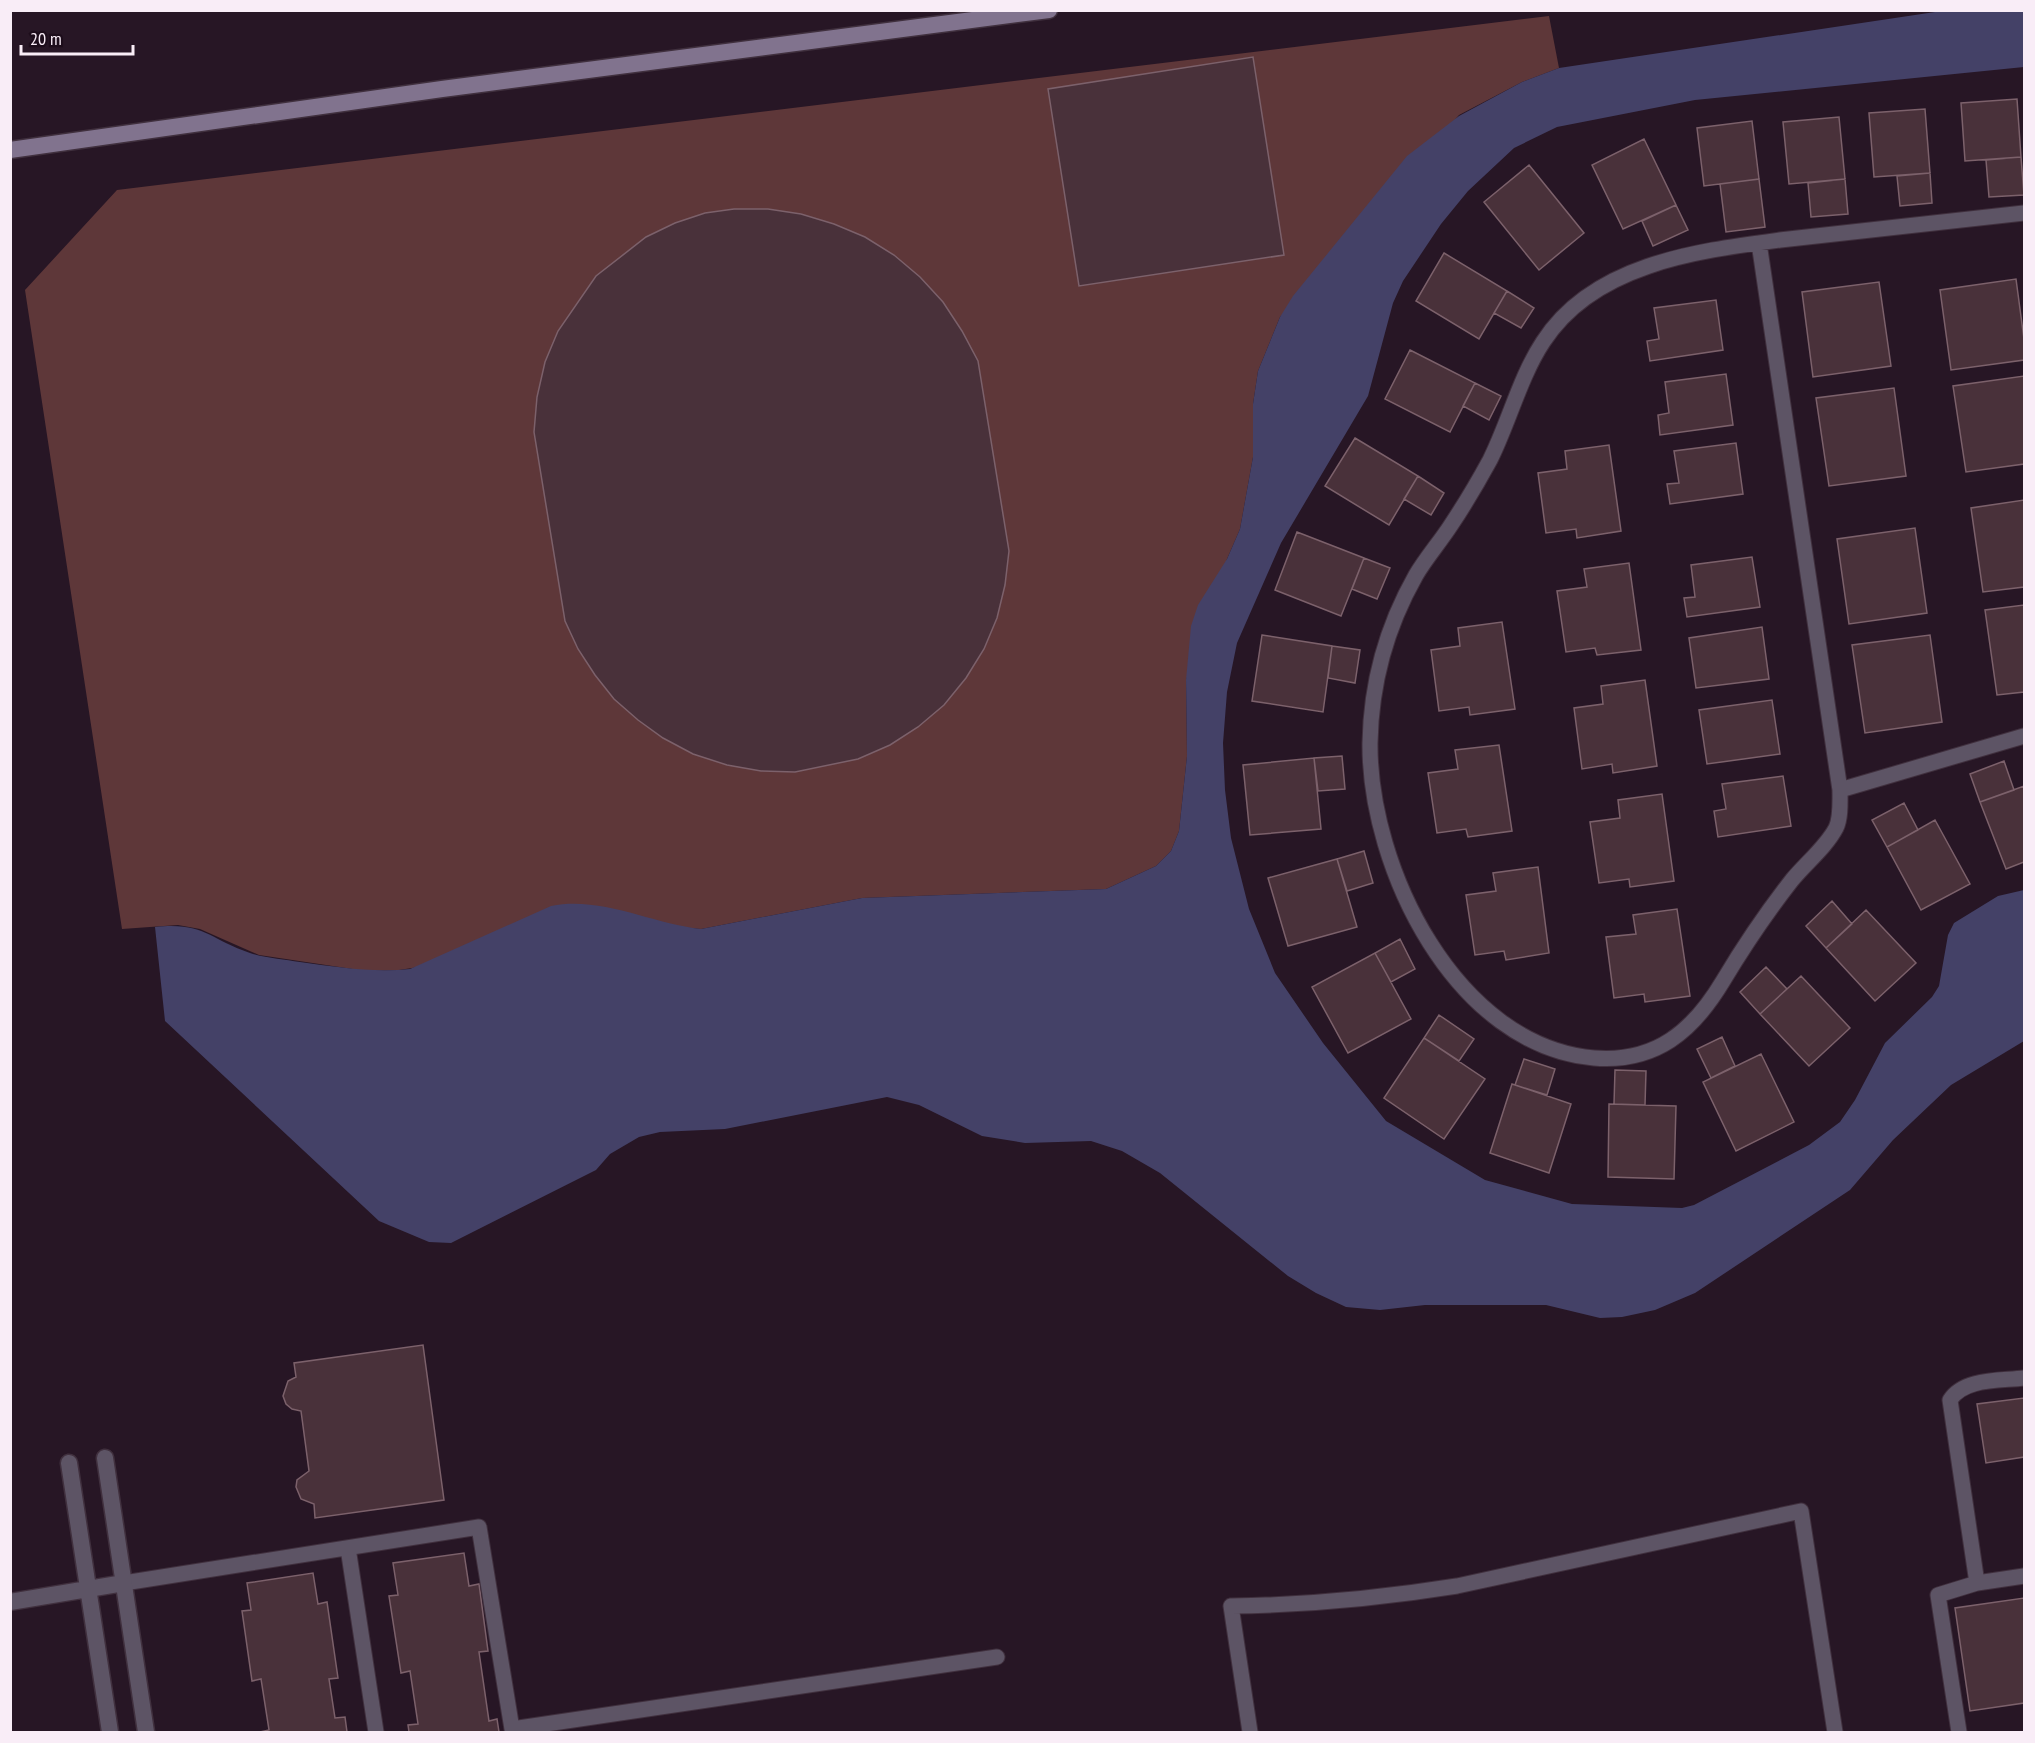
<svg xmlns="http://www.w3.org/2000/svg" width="2035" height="1743" viewBox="0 0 2035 1743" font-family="'PT Sans Narrow',sans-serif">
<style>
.green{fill:#5e3739}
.water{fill:#444167}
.building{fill:#49313a;stroke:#7c616b;stroke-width:1.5}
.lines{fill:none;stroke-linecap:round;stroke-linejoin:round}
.service-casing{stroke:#40303e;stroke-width:17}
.minor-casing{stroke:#40303e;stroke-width:19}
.secondary-casing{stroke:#40303e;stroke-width:19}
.service{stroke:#5d5465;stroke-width:15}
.minor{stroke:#5d5465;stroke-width:16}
.secondary{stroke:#81738e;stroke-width:16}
</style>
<rect width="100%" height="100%" fill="#271625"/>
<path class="green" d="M1549,16l10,52 -37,14 -63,33 -179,202 -22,54 -5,33v53l-13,72 -13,30 -41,121 1,76 -8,75 -8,20 -15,15 -50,23 -244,9 -161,31 -21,-2 -281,43 -33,1 -107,-16 -59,-26 -22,-4 -56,4 -97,-639 92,-100z"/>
<path class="water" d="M1967,10l57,1v56l-329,33 -138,27 -43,21 -46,43 -27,33 -38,57 -10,22 -25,93 -87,147 -44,100 -10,49 -4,51 2,47 6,48 18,71 26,64 48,70 63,78 99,59 87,24 110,4 12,-3 115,-60 31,-23 15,-22 30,-57 47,-46 7,-11 9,-51 6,-12 44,-27 26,-6v151l-73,44 -58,55 -43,50 -155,103 -40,17 -33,7 -22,1 -54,-13h-121l-45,5 -34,-3 -30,-14 -28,-17 -128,-103 -38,-22 -31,-10 -66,2 -43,-7 -63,-31 -32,-8 -162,32 -65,3 -21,5 -29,17 -14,16 -145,73 -22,-1 -50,-21 -214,-200 -10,-94c50,-5 53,12 95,26 16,5 34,6 50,9 37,5 73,11 110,7l141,-63c51,-10 101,18 150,23l161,-31 244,-9 50,-23 15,-15 8,-20 8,-75 -1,-76 5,-54 7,-21 29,-46 13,-30 13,-72v-53l5,-33 22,-54 13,-21 114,-140 52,-40 63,-34 37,-14 376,-56z"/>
<path class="building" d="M1253,57l31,198 -205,31 -31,-197z
M2017,99l4,58 -56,4 -4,-58z
M1925,109l5,64 -56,4 -5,-64z
M1839,117l6,62 -56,5 -6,-62z
M1752,121l7,58 -55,7 -7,-58z
M1644,139l32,66 -53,24 -31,-64z
M2021,157l3,38 -35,2 -3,-37z
M1529,165l55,68 -45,37 -55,-68z
M1930,173l2,30 -32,3 -3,-30z
M1759,179l6,48 -39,5 -6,-48z
M1845,179l3,35 -37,3 -3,-34z
M1676,205l12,25 -35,16 -11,-25z
M734,209h34l33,5 33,10 31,13 29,18 26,22 23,25 19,29 16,30 31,190 -4,34 -8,33 -13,31 -18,29 -22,27 -26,22 -28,18 -32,14 -63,13 -34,-1 -34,-6 -34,-11 -30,-16 -25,-18 -24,-21 -19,-24 -17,-26 -13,-28 -31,-189 3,-35 8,-35 13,-31 38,-55 50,-39 29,-14 30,-10z
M1444,253l63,38 -28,48 -63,-38z
M2016,279l8,60v21l-73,10 -11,-80z
M1879,282l12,84 -78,11 -11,-85z
M1507,291l27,17 -13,20 -27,-15z
M1716,300l7,50 -73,11 -3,-20 12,-2 -5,-31z
M1410,350l65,33 -25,49 -65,-33z
M1726,374l7,51 -73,10 -2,-20 11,-2 -4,-31z
M2024,376v88l-58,8 -13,-86z
M1475,383l26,13 -12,24 -26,-14z
M1894,388l12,88 -77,10 -13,-88z
M1355,438l63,38 -29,49 -64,-39z
M1736,443l7,51 -73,10 -3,-20 12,-1 -5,-32z
M1609,445l12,86 -44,7 -1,-9 -30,4 -8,-60 29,-4 -2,-18z
M1418,476l26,17 -13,22 -27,-16z
M2024,500v87l-41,5 -12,-84z
M1915,528l12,85 -78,11 -12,-85z
M1297,532l67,26 -23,58 -66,-26z
M1752,557l8,50 -73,10 -3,-19 11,-1 -4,-32z
M1364,558l26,10 -13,31 -25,-10z
M1629,563l12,87 -44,5 -2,-7 -29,4 -9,-61 30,-4 -3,-18z
M2024,605v87l-27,3 -12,-85z
M1502,622l13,87 -45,6 -1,-8 -30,4 -8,-61 29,-4 -2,-18z
M1762,627l7,52 -73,9 -7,-50z
M1262,635l70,11 -9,66 -71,-11z
M1930,635l12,87 -77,11 -13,-88z
M1332,646l28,4 -5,33 -27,-5z
M1645,680l12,86 -44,7 -1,-9 -30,5 -8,-61 29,-4 -2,-18z
M1772,700l8,54 -73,10 -8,-54z
M1499,745l13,86 -44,6 -2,-8 -29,4 -9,-60 30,-4 -3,-19z
M1342,756l3,33 -27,2 -4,-33z
M1314,758l7,71 -71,6 -7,-70z
M2004,761l10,29 -34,12 -10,-28z
M1783,776l8,50 -73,11 -4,-26 12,-2 -4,-25z
M2024,786v76l-18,7 -26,-67z
M1662,794l12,87 -44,6 -1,-8 -30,4 -9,-61 30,-4 -2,-18z
M1904,803l14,27 -31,17 -15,-27z
M1935,820l35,64 -49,26 -34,-63z
M1364,851l9,32 -26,8 -10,-32z
M1337,859l20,68 -69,19 -20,-68z
M1538,867l11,86 -43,7 -2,-9 -29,4 -9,-60 30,-4 -3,-18z
M1832,901l20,23 -26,24 -20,-22z
M1677,909l13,87 -45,6 -1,-8 -30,4 -8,-61 30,-3 -3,-19z
M1866,910l50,53 -41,38 -49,-53z
M1400,939l15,30 -24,13 -16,-29z
M1375,953l36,66 -63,34 -36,-66z
M1766,967l21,22 -27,25 -20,-22z
M1801,976l49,52 -41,38 -49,-52z
M1439,1015l35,24 -15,22 -35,-23z
M1722,1037l13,29 -24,12 -14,-29z
M1424,1038l61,41 -41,60 -60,-41z
M1761,1054l33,68 -58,29 -33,-69z
M1524,1059l31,10 -8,26 -32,-10z
M1615,1070l31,1 -1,34 -31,-1z
M1512,1084l59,20 -22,69 -59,-20z
M1609,1104l67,2 -2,73 -66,-2z
M423,1345l21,155 -129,18 -1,-14 -13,-5 -5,-12 1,-7 12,-9 -8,-60 -9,-2 -6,-5 -3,-8 5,-15 8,-4 -2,-14z
M2024,1398v59l-38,6 -9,-59z
M464,1553l5,33 10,-2 9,67 -9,1 10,69 8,-2 2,13h-90l-1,-7 10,-1 -8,-53 -9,2 -12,-77 9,-1 -5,-32z
M313,1573l5,31 9,-2 11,76 -9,1 6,39 10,-1 2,15h-87l9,-2 -8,-51 -9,2 -10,-70 9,-1 -4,-27z
M2024,1598v105l-54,8 -15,-103z"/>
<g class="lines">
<defs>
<path id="service" d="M1759,243l81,547c0,11 1,28 -4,38 -10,19 -30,35 -44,52 -25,32 -48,66 -69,101 -30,50 -67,82 -129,77 -138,-12 -225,-190 -224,-315 1,-59 17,-117 46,-168 10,-17 24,-33 35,-50 14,-21 27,-43 39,-65 19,-38 30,-83 53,-118 50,-78 154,-91 237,-102l244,-27
M1840,790l184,-54
M348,1548l28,184
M124,1583l355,-56 33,202 485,-72
M1977,1583l-27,-183c14,-22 50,-19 74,-22
M1250,1732l-19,-126c76,-1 151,-8 226,-20l344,-75 34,221
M1959,1732l-21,-137 39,-12 47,-7"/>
<path id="minor" d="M105,1458l41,274
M69,1463l41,269
M10,1602l114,-19"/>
<path id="secondary" d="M10,150l432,-61 607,-79"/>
</defs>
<use href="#service" class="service-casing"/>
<use href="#minor" class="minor-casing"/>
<use href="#secondary" class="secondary-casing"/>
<use href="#service" class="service"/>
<use href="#minor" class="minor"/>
<use href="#secondary" class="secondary"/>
</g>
<rect width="2035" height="1743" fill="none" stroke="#f9edf7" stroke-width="24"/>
<path d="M21 45v9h112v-9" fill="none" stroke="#f9edf7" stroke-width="3"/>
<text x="30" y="45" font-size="18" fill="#f9edf7" stroke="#1d0d1b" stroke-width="4.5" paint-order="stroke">20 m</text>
</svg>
